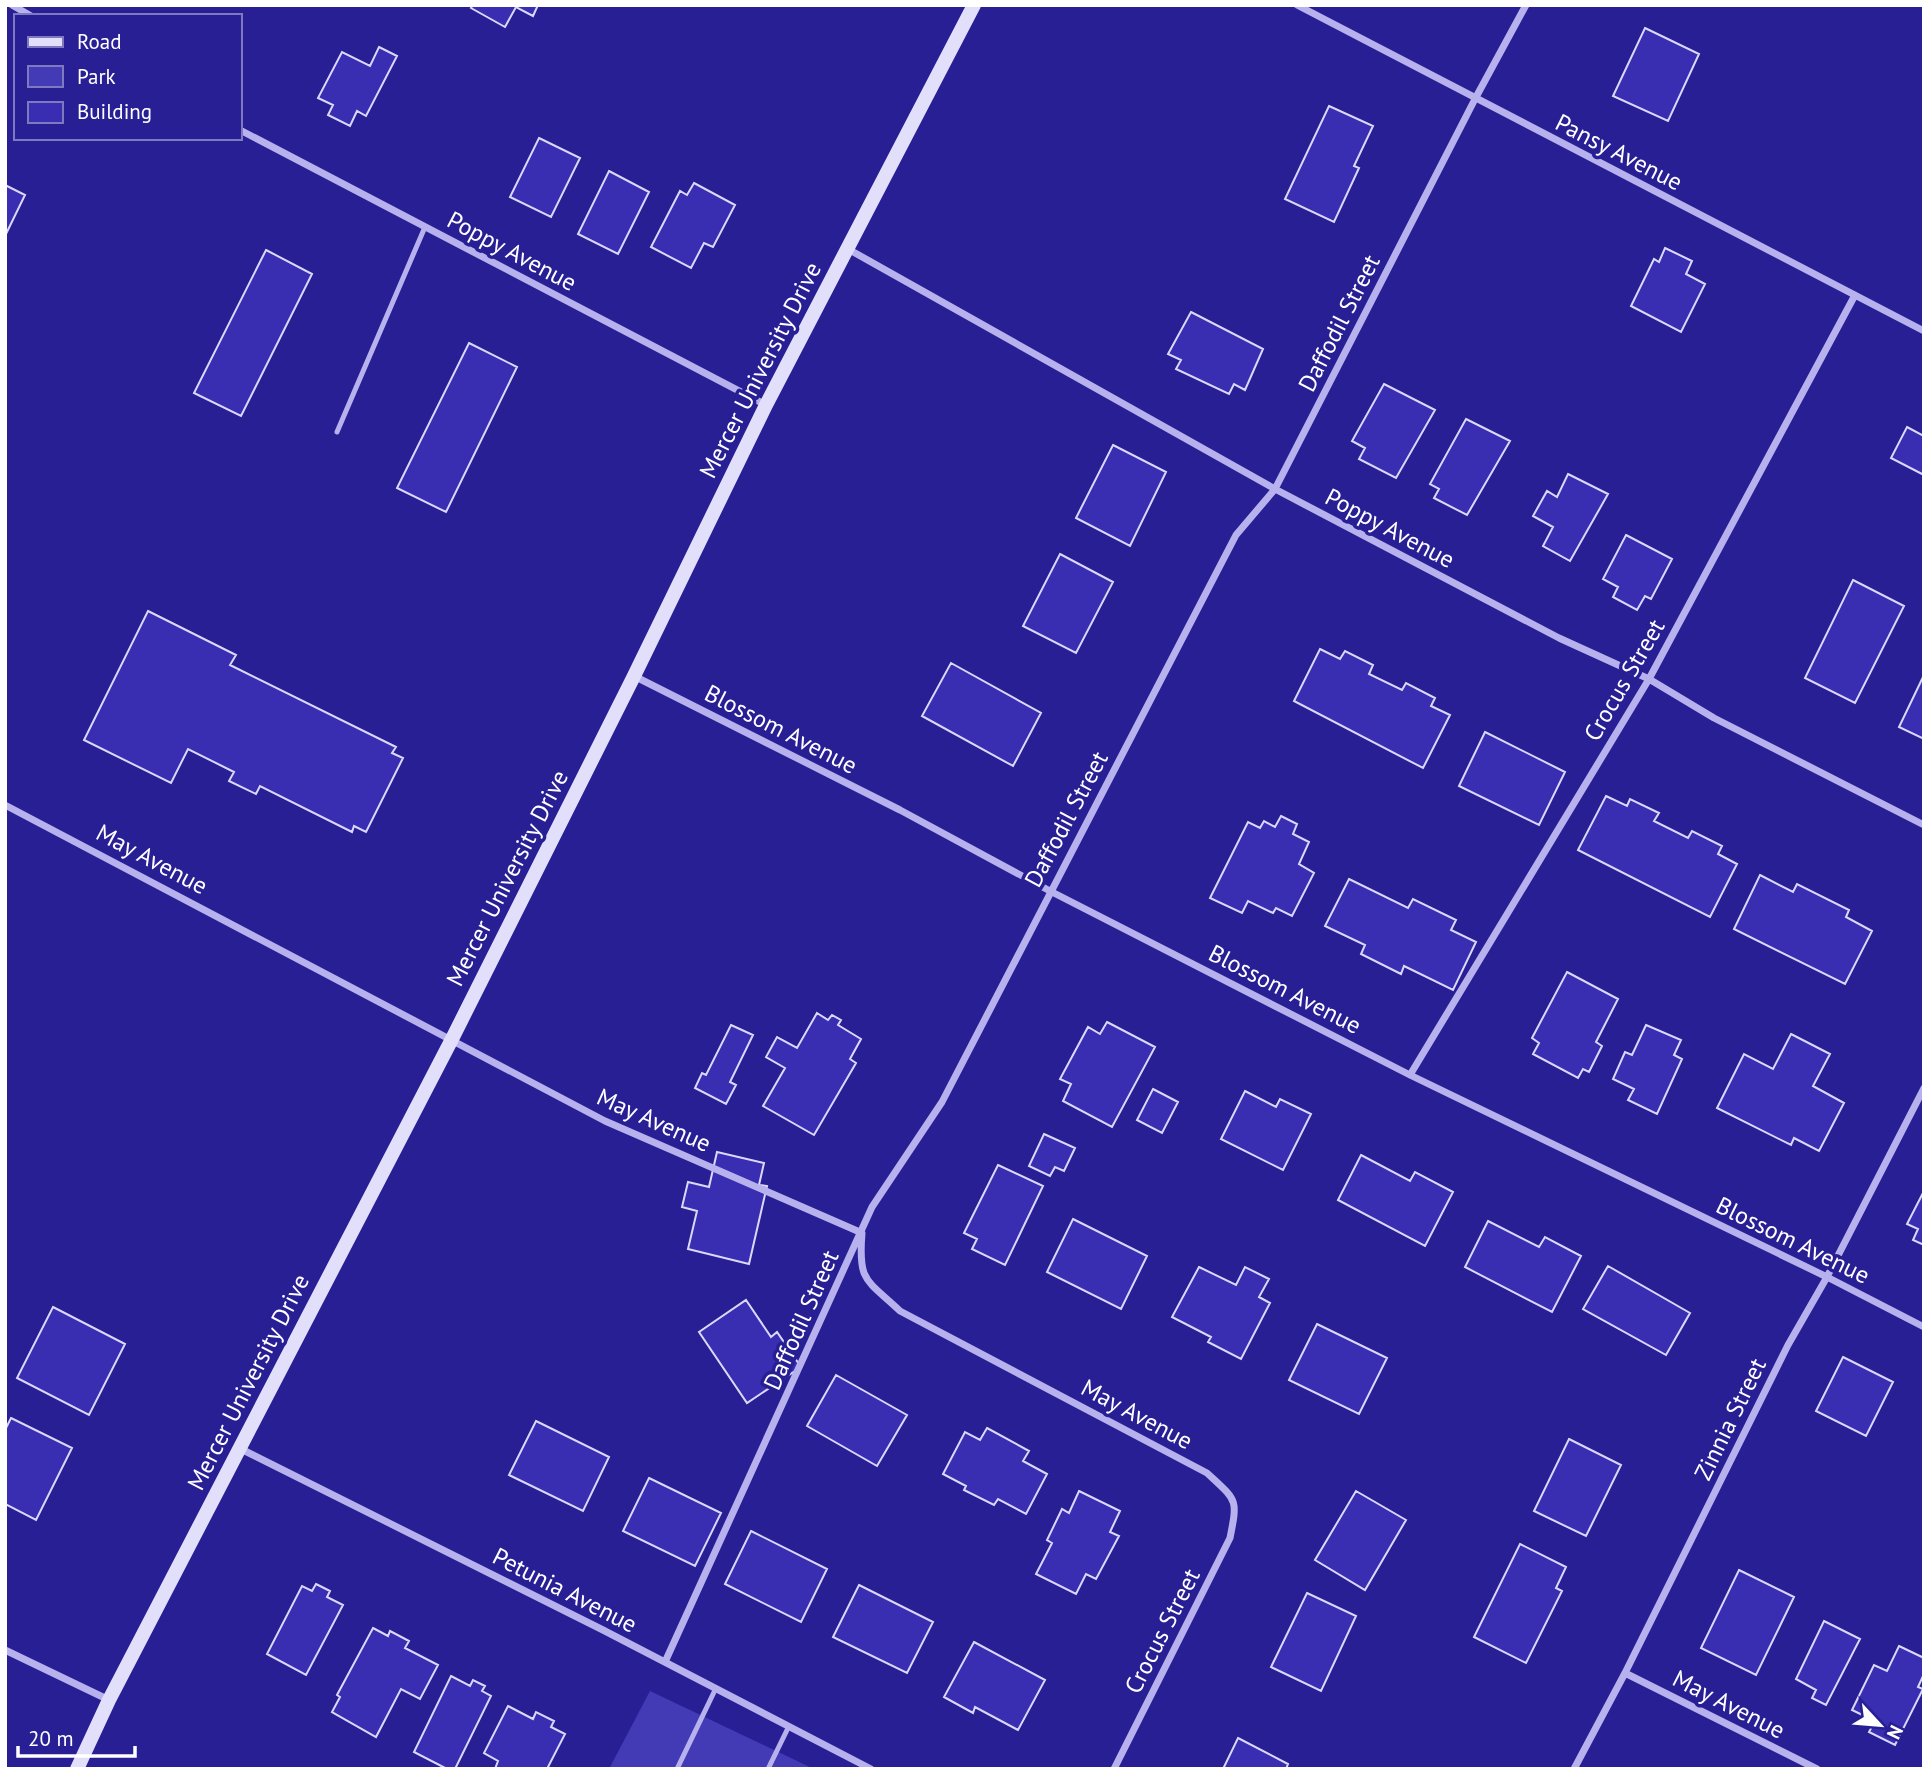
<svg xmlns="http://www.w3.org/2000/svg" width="1929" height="1774" viewBox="0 0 1929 1774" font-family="'PT Sans',sans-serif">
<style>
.green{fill:#433ab5}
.building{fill:#392eb2;stroke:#dbd8fa;stroke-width:2}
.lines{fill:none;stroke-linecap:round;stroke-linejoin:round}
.service{stroke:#b7b2ee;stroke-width:5}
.minor{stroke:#b7b2ee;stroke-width:7}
.secondary{stroke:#e2dffb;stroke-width:14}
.labels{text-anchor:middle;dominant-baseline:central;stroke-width:7;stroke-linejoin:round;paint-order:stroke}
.street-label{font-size:24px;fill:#fff;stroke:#291f95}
</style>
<rect width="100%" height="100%" fill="#291f95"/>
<path class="green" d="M650,1691l164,78h-205z"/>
<path class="building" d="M473,5h65l-5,11 -17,-9 -11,20 -34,-19z
M1645,28l54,26 -31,67 -55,-25z
M379,47l18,9 -31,60 -9,-5 -7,15 -22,-11 5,-10 -15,-7 24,-46 28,14z
M1329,106l44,20 -19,40 5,2 -25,54 -49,-23z
M539,138l41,20 -29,59 -41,-20z
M609,171l40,21 -31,62 -40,-20z
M694,183l41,22 -22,42 -9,-4 -13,25 -40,-21 29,-56 7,4z
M5,185l20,10 -20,41z
M1665,248l27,13 -6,13 19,10 -24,48 -50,-26 23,-47 5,3z
M266,250l46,24 -71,142 -47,-23z
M1191,312l72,37 -18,41 -11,-6 -5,10 -53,-25 5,-9 -13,-6z
M469,343l48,24 -71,145 -49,-24z
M1384,384l51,26 -39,68 -37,-19 6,-11 -13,-7z
M1466,419l44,22 -43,74 -33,-17 5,-9 -9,-5z
M1907,427l17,9v39l-33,-17z
M1113,445l53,27 -36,74 -54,-28z
M1568,474l40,20 -38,67 -27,-15 10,-19 -20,-11 14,-25 10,6z
M1626,535l46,24 -21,40 -6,-3 -8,14 -24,-13 5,-10 -15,-8z
M1060,554l53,28 -37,71 -53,-27z
M1853,580l51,26 -49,97 -50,-25z
M148,611l88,44 -6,10 166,82 -4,6 11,5 -37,74 -12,-6 -2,6 -92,-46 -4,8 -27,-13 5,-9 -46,-23 -17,34 -87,-43z
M1320,649l20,10 5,-8 28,14 -4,9 33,16 4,-7 29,15 -4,8 19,9 -27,53 -129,-67z
M951,663l90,50 -28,53 -91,-50z
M1924,675v64l-25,-12z
M1485,732l80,40 -26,53 -80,-39z
M1606,796l21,10 3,-7 29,14 -5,8 34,17 4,-7 30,15 -4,8 19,10 -27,53 -132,-67z
M1281,816l16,8 -4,10 16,8 -10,22 15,9 -22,43 -16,-8 -3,5 -25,-12 -6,12 -32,-15 38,-76 12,6 4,-7 11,6z
M1760,875l33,17 4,-8 52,26 -3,7 26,14 -27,53 -111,-55z
M1349,879l59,29 5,-9 43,21 -5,10 25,12 -23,48 -49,-24 -3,8 -40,-20 4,-9 -40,-19z
M1567,972l51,27 -22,43 6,4 -13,26 -6,-3 -5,9 -45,-24 6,-11 -7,-5z
M817,1013l11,7 4,-5 9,5 -3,5 23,14 -11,20 6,4 -42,72 -51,-29 22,-38 -19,-11 11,-20 20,11z
M1107,1022l48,25 -43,80 -49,-26 8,-17 -11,-5 28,-52 12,7z
M731,1025l22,10 -23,47 6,3 -10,19 -31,-16 7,-15 4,2z
M1646,1025l35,15 -7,15 8,4 -25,55 -29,-14 6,-11 -21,-10 12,-27 7,3z
M1791,1034l39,20 -17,32 31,17 -25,48 -25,-13 -3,7 -74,-37 27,-54 29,15z
M1153,1089l25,13 -16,31 -25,-13z
M1245,1091l31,16 4,-8 31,15 -28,56 -62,-31z
M1044,1134l31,14 -11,23 -9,-4 -5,9 -21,-10z
M717,1152l47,11 -5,22 8,1 -18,78 -61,-15 9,-38 -15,-4 6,-25 21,5z
M1361,1155l49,26 5,-9 38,20 -28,54 -87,-46z
M998,1165l45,21 -38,79 -33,-16 5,-10 -13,-6z
M1924,1191v54l-11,-5 5,-11 -11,-5z
M1073,1219l74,37 -26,53 -74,-37z
M1488,1221l51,26 6,-10 36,19 -29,56 -87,-45z
M1608,1266l82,47 -24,42 -83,-46z
M1199,1267l37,18 9,-18 24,12 -10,18 11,6 -29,56 -33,-17 3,-5 -39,-20z
M746,1300l25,37 6,-5 24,35 -54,36 -48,-71z
M53,1307l72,37 -36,71 -72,-37z
M1317,1324l70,34 -28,56 -70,-34z
M1843,1357l50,25 -27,54 -50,-25z
M836,1375l71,40 -30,51 -70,-40z
M11,1418l61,30 -36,72 -31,-16v-74z
M536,1421l73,36 -26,54 -74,-36z
M987,1428l42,23 -6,10 24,13 -21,40 -28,-15 -4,6 -30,-15 2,-4 -23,-12 22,-42 15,8z
M1569,1439l52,26 -35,71 -52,-25z
M649,1478l72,35 -26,53 -72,-35z
M1079,1491l41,20 -10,21 9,4 -23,43 -10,-5 -10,20 -40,-20 16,-31 -5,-3 15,-31 7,4z
M1356,1491l50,29 -41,70 -50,-30z
M751,1531l76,38 -26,53 -76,-38z
M1520,1544l46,23 -10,21 6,3 -36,72 -52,-26z
M1739,1570l55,27 -38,78 -55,-27z
M316,1584l14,7 -3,6 16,8 -37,70 -39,-21 35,-68 10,5z
M859,1585l74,37 -26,51 -74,-36z
M1307,1593l49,23 -35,75 -50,-24z
M1824,1621l36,18 -34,66 -14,-7 4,-8 -20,-11z
M373,1628l15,8 2,-5 19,10 -4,7 33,17 -18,34 -19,-10 -25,48 -44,-25 8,-15 -3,-2z
M974,1642l71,38 -27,50 -43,-23 -2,6 -29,-16z
M1899,1646l25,12v16l-6,13 5,2 -28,56 -26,-13 6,-11 -23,-11 22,-45 13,6z
M451,1676l19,10 3,-6 12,6 -3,5 9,5 -36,73h-8l-33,-17z
M508,1706l25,13 3,-7 18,9 -3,6 14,7 -18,35h-52l3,-8 -14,-8z
M1238,1738l50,26 -2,5h-63z"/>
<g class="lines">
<path class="service" d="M337,432l88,-205
M677,1769l39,-81
M768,1769l21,-43"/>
<path class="minor" d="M12,5l19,11
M1297,5l627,326
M240,130l526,275
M848,249l427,240 284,149 90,41 65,39 210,107
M634,676l266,134 150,81 360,184 417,202 97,50
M5,805l600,316 257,112c-4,49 4,46 38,78l307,162c30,28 31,25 23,65l-116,231
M1410,1075l239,-396 206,-384
M239,1448l364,182 268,139
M5,1650l104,50
M665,1662l207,-455 70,-105 294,-567 39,-46 200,-390 51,-94
M1625,1673l192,96
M1574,1769l51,-96 163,-328 39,-68 97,-189"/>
<path class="secondary" d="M77,1769l32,-69 343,-661 182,-363 132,-271 208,-400"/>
</g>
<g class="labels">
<g class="street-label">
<text transform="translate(1619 152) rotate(27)">Pansy Avenue</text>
<text transform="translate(512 251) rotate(28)">Poppy Avenue</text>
<text transform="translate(1339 323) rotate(-63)">Daffodil Street</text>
<text transform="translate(760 370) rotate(-63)">Mercer University Drive</text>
<text transform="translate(1390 528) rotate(28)">Poppy Avenue</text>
<text transform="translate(1624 680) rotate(-60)">Crocus Street</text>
<text transform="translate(781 729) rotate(27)">Blossom Avenue</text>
<text transform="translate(1066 819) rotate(-62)">Daffodil Street</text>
<text transform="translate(152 859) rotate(28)">May Avenue</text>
<text transform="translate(507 878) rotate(-63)">Mercer University Drive</text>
<text transform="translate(1285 989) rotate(27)">Blossom Avenue</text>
<text transform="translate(654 1120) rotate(24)">May Avenue</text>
<text transform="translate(1793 1240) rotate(26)">Blossom Avenue</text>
<text transform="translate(801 1320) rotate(-66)">Daffodil Street</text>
<text transform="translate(248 1382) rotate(-63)">Mercer University Drive</text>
<text transform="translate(1137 1414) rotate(28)">May Avenue</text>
<text transform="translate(1730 1419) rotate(-64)">Zinnia Street</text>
<text transform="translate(565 1590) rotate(27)">Petunia Avenue</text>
<text transform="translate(1162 1631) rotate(-63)">Crocus Street</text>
<text transform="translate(1729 1704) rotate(27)">May Avenue</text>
</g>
</g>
<rect width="1929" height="1774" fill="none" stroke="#ffffff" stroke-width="14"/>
<rect x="14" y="14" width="228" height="126" fill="#291f95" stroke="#7f79bf" stroke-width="2"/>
<rect x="28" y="37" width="35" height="10" fill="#e2dffb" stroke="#7f79bf" stroke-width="2"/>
<text x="77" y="49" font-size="21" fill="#ffffff">Road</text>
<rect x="28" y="66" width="35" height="21" fill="#433ab5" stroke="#7f79bf" stroke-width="2"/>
<text x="77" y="84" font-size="21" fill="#ffffff">Park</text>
<rect x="28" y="102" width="35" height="21" fill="#392eb2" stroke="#7f79bf" stroke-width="2"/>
<text x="77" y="119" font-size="21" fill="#ffffff">Building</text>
<g transform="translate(1880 1725) rotate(116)" stroke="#291f95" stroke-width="5" paint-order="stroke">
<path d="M0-5L12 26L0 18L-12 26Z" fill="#ffffff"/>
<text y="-10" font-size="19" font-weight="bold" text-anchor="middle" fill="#ffffff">N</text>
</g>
<path d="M18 1746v10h117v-10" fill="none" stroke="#ffffff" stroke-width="3.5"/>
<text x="28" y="1746" font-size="21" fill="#ffffff" stroke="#291f95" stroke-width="5" paint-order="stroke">20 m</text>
</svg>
